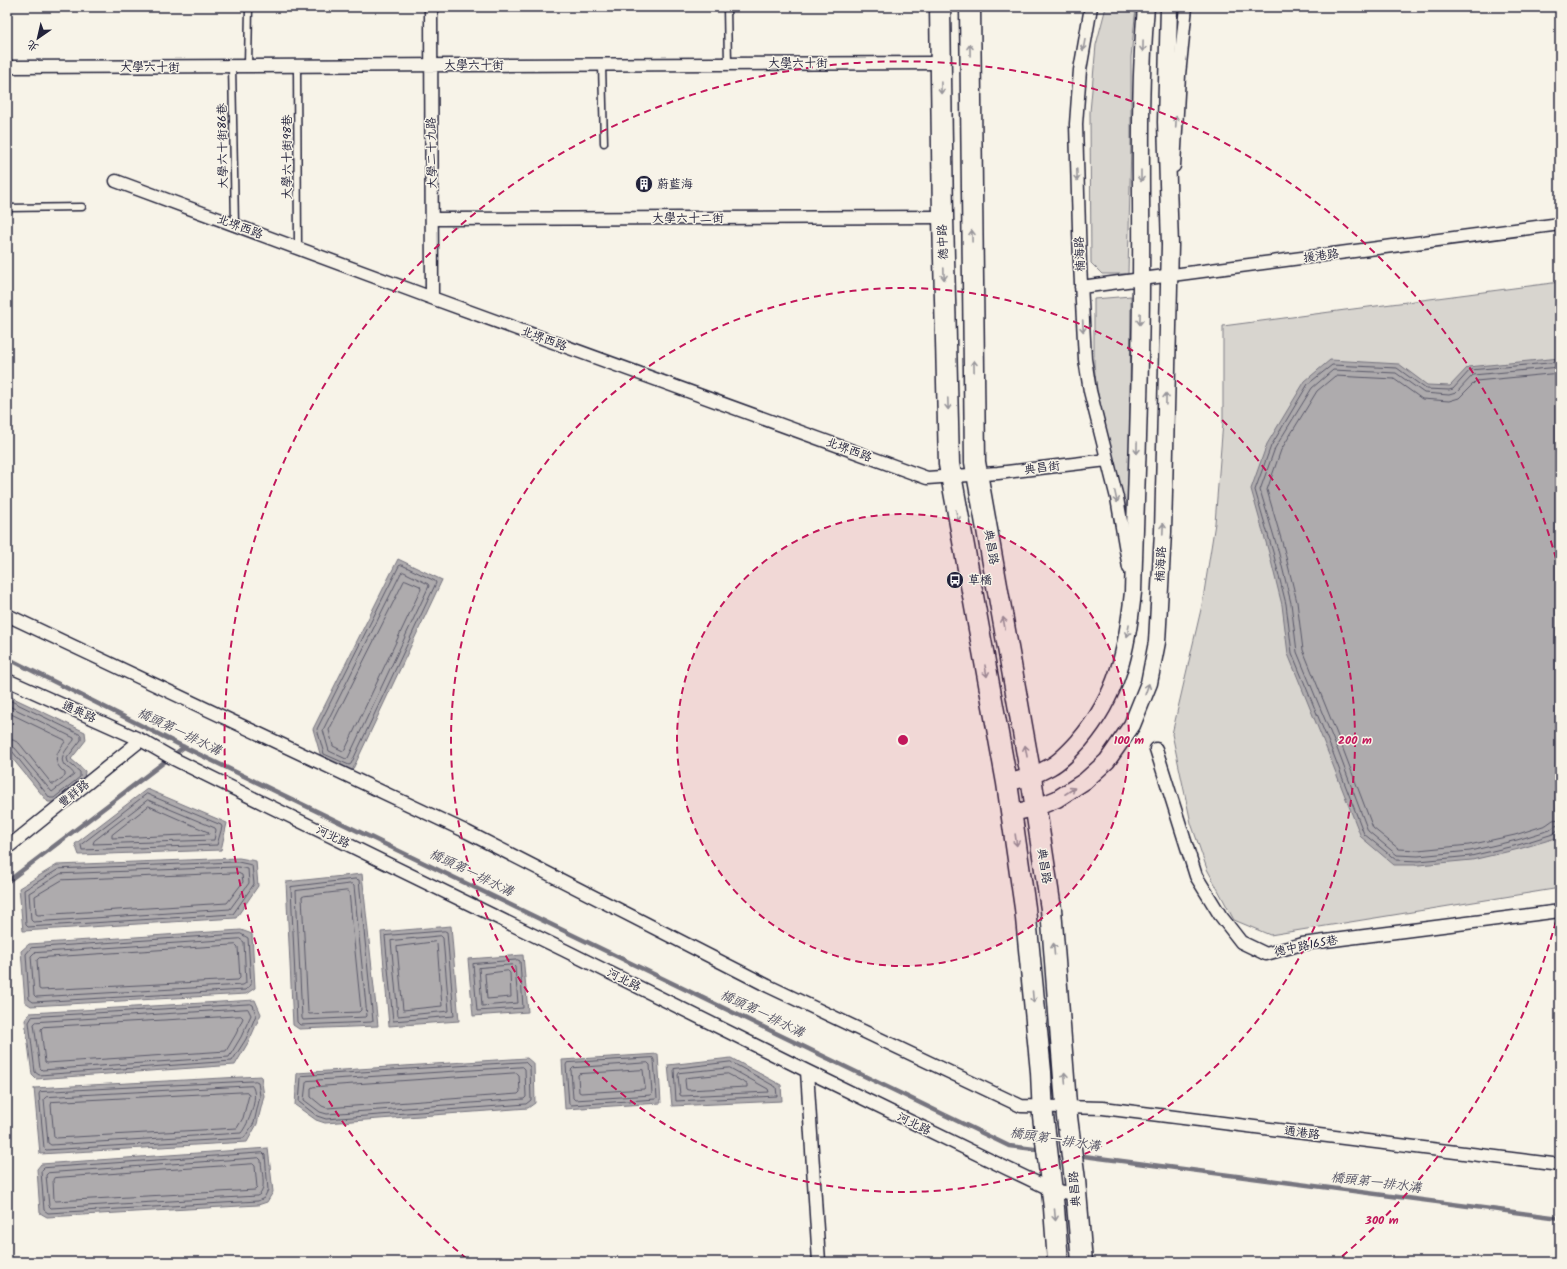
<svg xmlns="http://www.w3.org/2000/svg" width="1567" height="1269" viewBox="0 0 1567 1269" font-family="Kalam,'LXGW WenKai TC',sans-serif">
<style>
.green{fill:#d8d5cf;stroke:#7d7c85}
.water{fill:#aeabad;stroke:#76747f}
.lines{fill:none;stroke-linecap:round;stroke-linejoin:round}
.shore{stroke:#5a5969;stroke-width:1}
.stream{stroke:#76747f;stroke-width:4.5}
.service-casing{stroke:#22223b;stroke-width:9}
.minor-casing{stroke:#22223b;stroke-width:15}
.tertiary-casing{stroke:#22223b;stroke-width:19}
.primary-casing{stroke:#22223b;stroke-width:23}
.service{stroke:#f7f3e8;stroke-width:6}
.minor{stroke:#f7f3e8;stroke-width:12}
.tertiary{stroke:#f7f3e8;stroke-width:16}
.primary{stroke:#f7f3e8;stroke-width:20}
.oneway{stroke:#97959a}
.ring{fill:none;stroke:#c2185b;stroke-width:2;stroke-dasharray:7 5}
.labels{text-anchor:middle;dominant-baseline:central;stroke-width:3;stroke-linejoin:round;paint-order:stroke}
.street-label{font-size:12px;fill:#22223b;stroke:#f7f3e8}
.poi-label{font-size:12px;fill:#22223b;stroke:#f7f3e8;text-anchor:start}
.water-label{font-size:13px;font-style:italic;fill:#535263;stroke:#f7f3e8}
.centre{fill:#c2185b;stroke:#f7f3e8;stroke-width:2}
.ring-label{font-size:12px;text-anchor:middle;font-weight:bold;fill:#c2185b;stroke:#f7f3e8;stroke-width:3;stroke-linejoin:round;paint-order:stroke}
</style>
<rect width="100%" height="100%" fill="#f7f3e8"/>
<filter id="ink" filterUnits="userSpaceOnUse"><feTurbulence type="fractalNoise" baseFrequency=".025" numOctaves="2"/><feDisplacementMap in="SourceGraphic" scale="8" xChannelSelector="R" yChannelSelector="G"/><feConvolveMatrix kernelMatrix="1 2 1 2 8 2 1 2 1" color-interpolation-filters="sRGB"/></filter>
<g filter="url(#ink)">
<path class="green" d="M1106,7h30l-5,50v85l-3,132h-26l-11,-11 -1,-151 6,-67z
M1560,282v606l-290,47 -36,-15 -27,-51 -16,-46 -19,-89 30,-129 13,-82 8,-101v-96z
M1131,296l-2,210 -4,3 -28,-119 -3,-25v-66z"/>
<path class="water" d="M1560,358v474l-4,6 -37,11 -47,11 -53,5h-25l-33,-28 -32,-82 -41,-101 -6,-49 -13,-52 -18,-64 16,-45 38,-63 25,-21 69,4 28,21 23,1 18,-19z
M398,559l44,21 -90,191 -31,-14 -8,-28z
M7,695l78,37 1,8 -15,19 14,12 -1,9 -29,22h-7l-41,-50z
M147,789l80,34 -6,27 -142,5 -4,-11z
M239,858l17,3 2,25 -22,32 -213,13 -4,-43 38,-23z
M362,874l16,152 -79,3 -6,-4 -7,-143z
M451,926l8,95 -70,5 -8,-94z
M241,930l11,4 3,54 -9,6 -215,12 -6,-4 -4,-51 8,-7z
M523,955l5,57 -55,4 -5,-57z
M255,1000l6,14 -12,27 -14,24 -199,14 -4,-4 -7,-55 5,-7z
M658,1054l3,49 -96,6 -3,-49z
M527,1058l7,6 1,39 -7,5 -203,15 -9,-3 -21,-15 2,-32z
M731,1058l50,27 1,16 -110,5 -4,-41z
M261,1076l3,20 -7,28 -10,18 -207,12 -6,-66z
M268,1148l5,44 -6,10 -9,3 -211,12 -7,-4 -3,-44 4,-5z"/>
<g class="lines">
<path class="shore" d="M1560,362l-90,8 -17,19 -4,1 -23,-1 -29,-21 -65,-3 -24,19 -37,62 -16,44 18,62 13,52 6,49 41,100 31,81 32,26 23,1 52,-5 47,-11 35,-11 3,-3 4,-1
M1560,367l-87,8 -17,18 -7,2 -25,-2 -28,-20 -63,-3 -21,18 -37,60 -15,42 18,60 13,53 6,49 41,99 30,80 29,24 21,1 52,-5 47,-11 33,-10 5,-4 5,-1
M1560,373l-84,8 -17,17 -10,3 -27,-2 -28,-20 -59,-3 -18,15 -36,59 -14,40 17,59 13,53 6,48 40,99 30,79 26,21 19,1 51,-5 46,-10 31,-10 7,-5 7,-1
M402,565l33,16 1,2 -85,181 -2,1 -25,-11 -7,-25 82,-163z
M404,572l24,12 1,2 -81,172 -2,1 -17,-8 -6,-21 78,-157z
M406,580l14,6 1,3 -76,161 -2,1 -10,-5 -4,-16 75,-149z
M7,699l74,36v5l-14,18 1,4 12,10v5l-26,21h-4l-38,-47 -5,-1
M7,705l67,33v2c-5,7 -17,17 -9,26 4,3 8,5 9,9l-22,17 -37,-44 -8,-3
M7,712l58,28v2c-10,12 -13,20 0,31v3l-11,8h-2l-33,-41 -6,-3 -6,-1
M147,794l74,31 1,2 -5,18 -135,5 -1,-5z
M148,800l67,28 1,2 -2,10 -121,4 1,-3z
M149,806l59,26 1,2 -97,4v-3z
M238,862l14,3 2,19 -21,30 -205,13 -2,-2 -2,-35 35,-21z
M238,867l10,2 1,14 -19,26 -197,13 -2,-2 -2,-27 31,-19z
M238,873l4,2 1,7 -16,21 -189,12 -2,-1 -1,-18 27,-16z
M356,879l3,1 14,141 -2,1 -71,3 -3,-3 -6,-135z
M352,884l2,2 13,130 -1,1 -63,3 -1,-2 -6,-127z
M347,891l2,1 12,118 -2,2 -50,2 -1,-2 -6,-115 2,-1z
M445,931l2,1 7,84 -61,5 -8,-85z
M241,934l7,4 3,47 -6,5 -212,12 -4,-3 -3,-45 5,-6z
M441,936l2,2 6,73 -51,5 -7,-75z
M240,939l4,3 2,41 -3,2 -207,12 -2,-2 -3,-39 3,-3z
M435,942l2,2 5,62 -39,4 -6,-63z
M236,945l2,2 2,31 -2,2 -197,10 -2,-1 -2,-29 2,-2z
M518,960l2,1 3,47 -46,3 -4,-47z
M513,965l2,2 3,36 -36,3 -3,-38z
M508,971l2,2 1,24 -24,2 -2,-25z
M251,1004l2,1 3,10 -10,24 -14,22 -193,14 -4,-3 -6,-50 3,-5z
M248,1009l3,6 -10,22 -12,20 -187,13 -2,-2 -6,-44 2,-2z
M241,1016l2,2 -7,16 -10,17 -179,12 -2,-1 -4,-33 2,-2z
M653,1058l1,2 3,38 -1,1 -85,6 -2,-1 -3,-39 1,-2z
M525,1062l5,5 1,33 -5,4 -200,15 -9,-3 -18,-14 2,-24 1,-2z
M731,1062l45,25 1,9 -101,5 -2,-32z
M648,1063l2,2 2,28 -1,2 -76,5 -2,-2 -2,-28 2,-2z
M523,1067l2,2 1,28 -2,2 -197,15 -7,-2 -16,-12 2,-17 1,-2z
M730,1068l38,21 1,3 -87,4 -2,-1 -2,-20 1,-2z
M643,1070l2,17 -1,2 -63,4 -2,-1 -1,-17 1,-1z
M517,1073l2,2 1,17 -2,2 -191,14 -5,-2 -11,-9v-9l2,-1z
M728,1074l19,10v3l-59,3 -2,-1 -1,-9 1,-2z
M256,1081l2,1 2,14 -6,27 -10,15 -198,12 -2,-2 -5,-54 1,-2z
M252,1086c8,10 -4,39 -11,47l-190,12 -3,-2 -4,-44 2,-2z
M247,1092l2,3 -6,23 -6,10 -181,10 -2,-1 -3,-32 1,-3z
M263,1153l2,2 3,35 -4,8 -6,3 -210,12 -4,-3 -3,-39 3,-3z
M259,1158l2,2c0,10 7,32 -4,36l-206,12 -2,-2 -3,-31 2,-2z
M253,1164l2,2 2,22 -2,2 -199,11 -2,-1 -1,-20 1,-2z"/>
<path class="stream" d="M7,658l177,89 825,399 34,4
M7,882l177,-135
M1076,1155l484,63"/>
<defs>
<path id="service" d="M727,7l1,57
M602,65l2,78
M232,66l3,159
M248,66l1,-59
M297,66l1,182
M7,208l75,-1"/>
<path id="minor" d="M431,7l1,291
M1091,7l-11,63 -4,54 4,140 5,95 5,32 27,107 12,70
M7,67l934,-4
M1174,166l5,-91 7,-68
M116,181l316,117 495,180 71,-5 109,-13
M433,219l510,-2
M1081,287l479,-63
M7,615l460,217 301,154 253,120 82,2 457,57
M7,680l134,60 33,19 91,45 301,147 241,120 201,98 44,21 24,4
M1156,749l40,127 24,39 21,27 25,12 36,-10 258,-33
M7,848l134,-108
M807,1071l12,191"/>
<path id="tertiary" d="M1007,783c16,-4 29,-8 43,-16 11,-6 20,-16 29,-26 39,-46 48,-91 54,-149 3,-104 8,-209 8,-314 1,-90 -3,-181 5,-271
M1012,813l23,-5 22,-9 28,-18 22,-20 25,-36 17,-42 8,-41 6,-110 7,-287 -4,-123 3,-115"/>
<path id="primary" d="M940,7l3,210 6,247 58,319 18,125 16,164 2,44 11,92 4,54
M970,7l5,455 56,315 20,132 16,208 8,63 7,82"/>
</defs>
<use href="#service" class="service-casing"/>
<use href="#minor" class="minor-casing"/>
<use href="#tertiary" class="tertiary-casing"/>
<use href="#primary" class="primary-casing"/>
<use href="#service" class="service"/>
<use href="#minor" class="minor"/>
<use href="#tertiary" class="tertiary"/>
<use href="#primary" class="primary"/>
</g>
<defs><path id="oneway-shaft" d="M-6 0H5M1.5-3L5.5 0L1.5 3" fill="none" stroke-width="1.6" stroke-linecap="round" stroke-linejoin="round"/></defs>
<g class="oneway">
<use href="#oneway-shaft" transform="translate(1084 45) rotate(100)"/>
<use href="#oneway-shaft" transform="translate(1143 46) rotate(91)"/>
<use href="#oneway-shaft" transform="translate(970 50) rotate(-91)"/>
<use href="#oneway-shaft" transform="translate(941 88) rotate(89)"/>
<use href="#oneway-shaft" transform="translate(1176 122) rotate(-87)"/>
<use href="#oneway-shaft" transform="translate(1077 175) rotate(88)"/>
<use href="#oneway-shaft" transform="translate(1141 176) rotate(90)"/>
<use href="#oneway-shaft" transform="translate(972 236) rotate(-91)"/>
<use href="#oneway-shaft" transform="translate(944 274) rotate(88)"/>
<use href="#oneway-shaft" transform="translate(1140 319) rotate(91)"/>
<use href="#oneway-shaft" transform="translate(1083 326) rotate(87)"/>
<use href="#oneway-shaft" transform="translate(974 366) rotate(-91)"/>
<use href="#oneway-shaft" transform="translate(1166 399) rotate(-89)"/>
<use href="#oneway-shaft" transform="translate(948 404) rotate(88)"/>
<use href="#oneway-shaft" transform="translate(1137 448) rotate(91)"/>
<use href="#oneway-shaft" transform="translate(1116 497) rotate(78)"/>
<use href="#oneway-shaft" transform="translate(957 516) rotate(80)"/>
<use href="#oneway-shaft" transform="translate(1163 529) rotate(-88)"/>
<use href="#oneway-shaft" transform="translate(1004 623) rotate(-100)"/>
<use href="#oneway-shaft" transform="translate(1128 631) rotate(100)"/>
<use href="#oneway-shaft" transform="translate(986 671) rotate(80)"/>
<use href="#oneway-shaft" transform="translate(1147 689) rotate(-71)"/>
<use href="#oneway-shaft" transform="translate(1026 751) rotate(-100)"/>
<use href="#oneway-shaft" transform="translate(1070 791) rotate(-33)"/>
<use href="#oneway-shaft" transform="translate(1016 840) rotate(82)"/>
<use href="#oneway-shaft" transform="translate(1054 949) rotate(-95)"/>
<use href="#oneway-shaft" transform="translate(1033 997) rotate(85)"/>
<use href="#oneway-shaft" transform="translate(1065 1078) rotate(-94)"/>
<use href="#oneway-shaft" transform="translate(1055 1215) rotate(85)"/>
</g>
</g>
<circle cx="903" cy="740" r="226" fill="#c2185b" fill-opacity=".12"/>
<g class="ring">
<circle cx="903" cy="740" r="226"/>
<circle cx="903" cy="740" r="452"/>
<path d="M1559 910A678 678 0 0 1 1339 1259M467 1259A678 678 0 1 1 1559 570"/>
</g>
<defs>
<symbol id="building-disc" viewBox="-11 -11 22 22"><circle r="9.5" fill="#22223b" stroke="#f7f3e8"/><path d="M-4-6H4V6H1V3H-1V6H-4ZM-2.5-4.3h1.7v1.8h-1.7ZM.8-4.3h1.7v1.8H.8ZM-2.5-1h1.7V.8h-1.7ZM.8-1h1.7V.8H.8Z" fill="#fff"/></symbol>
<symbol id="bus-disc" viewBox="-11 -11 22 22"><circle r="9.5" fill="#22223b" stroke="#f7f3e8"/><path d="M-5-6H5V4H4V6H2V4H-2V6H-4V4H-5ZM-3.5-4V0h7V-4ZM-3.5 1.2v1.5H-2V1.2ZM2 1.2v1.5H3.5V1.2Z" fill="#fff"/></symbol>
</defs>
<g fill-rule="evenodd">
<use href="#building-disc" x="634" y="174" width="20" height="20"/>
<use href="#bus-disc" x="945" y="570" width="20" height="20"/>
</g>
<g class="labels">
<g class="street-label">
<text x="798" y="63">大學六十街</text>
<text x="474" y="65">大學六十街</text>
<text x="150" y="67">大學六十街</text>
<text transform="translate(223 146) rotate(-91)">大學六十街86巷</text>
<text transform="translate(432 153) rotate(-91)">大學二十九路</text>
<text transform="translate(287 157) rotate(-90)">大學六十街98巷</text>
<text x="688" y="218">大學六十二街</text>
<text transform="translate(240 227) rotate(20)">北堺西路</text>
<text transform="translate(943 242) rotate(-92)">德中路</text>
<text transform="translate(1080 254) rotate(-92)">楠海路</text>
<text transform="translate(1321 256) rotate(-8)">援港路</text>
<text transform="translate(544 339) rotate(20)">北堺西路</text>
<text transform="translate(849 450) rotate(20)">北堺西路</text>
<text transform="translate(1042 468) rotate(-7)">典昌街</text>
<text transform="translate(991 547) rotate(80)">典昌路</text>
<text transform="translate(1161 564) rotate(-87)">楠海路</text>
<text transform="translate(79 712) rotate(24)">通典路</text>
<text transform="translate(74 794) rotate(-39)">豐祥路</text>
<text transform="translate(333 837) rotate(26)">河北路</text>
<text transform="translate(1044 866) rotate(81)">典昌路</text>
<text transform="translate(1306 946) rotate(-11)">德中路165巷</text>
<text transform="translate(624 980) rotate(27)">河北路</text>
<text transform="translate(914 1124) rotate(26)">河北路</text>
<text transform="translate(1302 1133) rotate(7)">通港路</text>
<text transform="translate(1075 1189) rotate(-95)">典昌路</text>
</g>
<g class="poi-label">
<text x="657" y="184">蔚藍海</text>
<text x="968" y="580">草橋</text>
</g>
<g class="water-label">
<text transform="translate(179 732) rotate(26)">橋頭第一排水溝</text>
<text transform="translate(471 873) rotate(26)">橋頭第一排水溝</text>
<text transform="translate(762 1014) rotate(26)">橋頭第一排水溝</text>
<text transform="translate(1055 1140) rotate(9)">橋頭第一排水溝</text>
<text transform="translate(1376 1183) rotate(7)">橋頭第一排水溝</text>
</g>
</g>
<circle cx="903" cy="740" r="6" class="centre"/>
<g class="ring-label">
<text x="1129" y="744">100 m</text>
<text x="1355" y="744">200 m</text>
<text x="1382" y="1224">300 m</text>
</g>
<rect width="1567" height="1269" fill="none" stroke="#f7f3e8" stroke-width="24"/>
<rect x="12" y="12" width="1543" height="1245" fill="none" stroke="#22223b" stroke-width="1.5" filter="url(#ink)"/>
<g transform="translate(38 38) rotate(214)" stroke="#f7f3e8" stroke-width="3" paint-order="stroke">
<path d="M0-3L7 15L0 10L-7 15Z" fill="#22223b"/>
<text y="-6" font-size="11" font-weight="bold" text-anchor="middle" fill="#22223b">北</text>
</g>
</svg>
